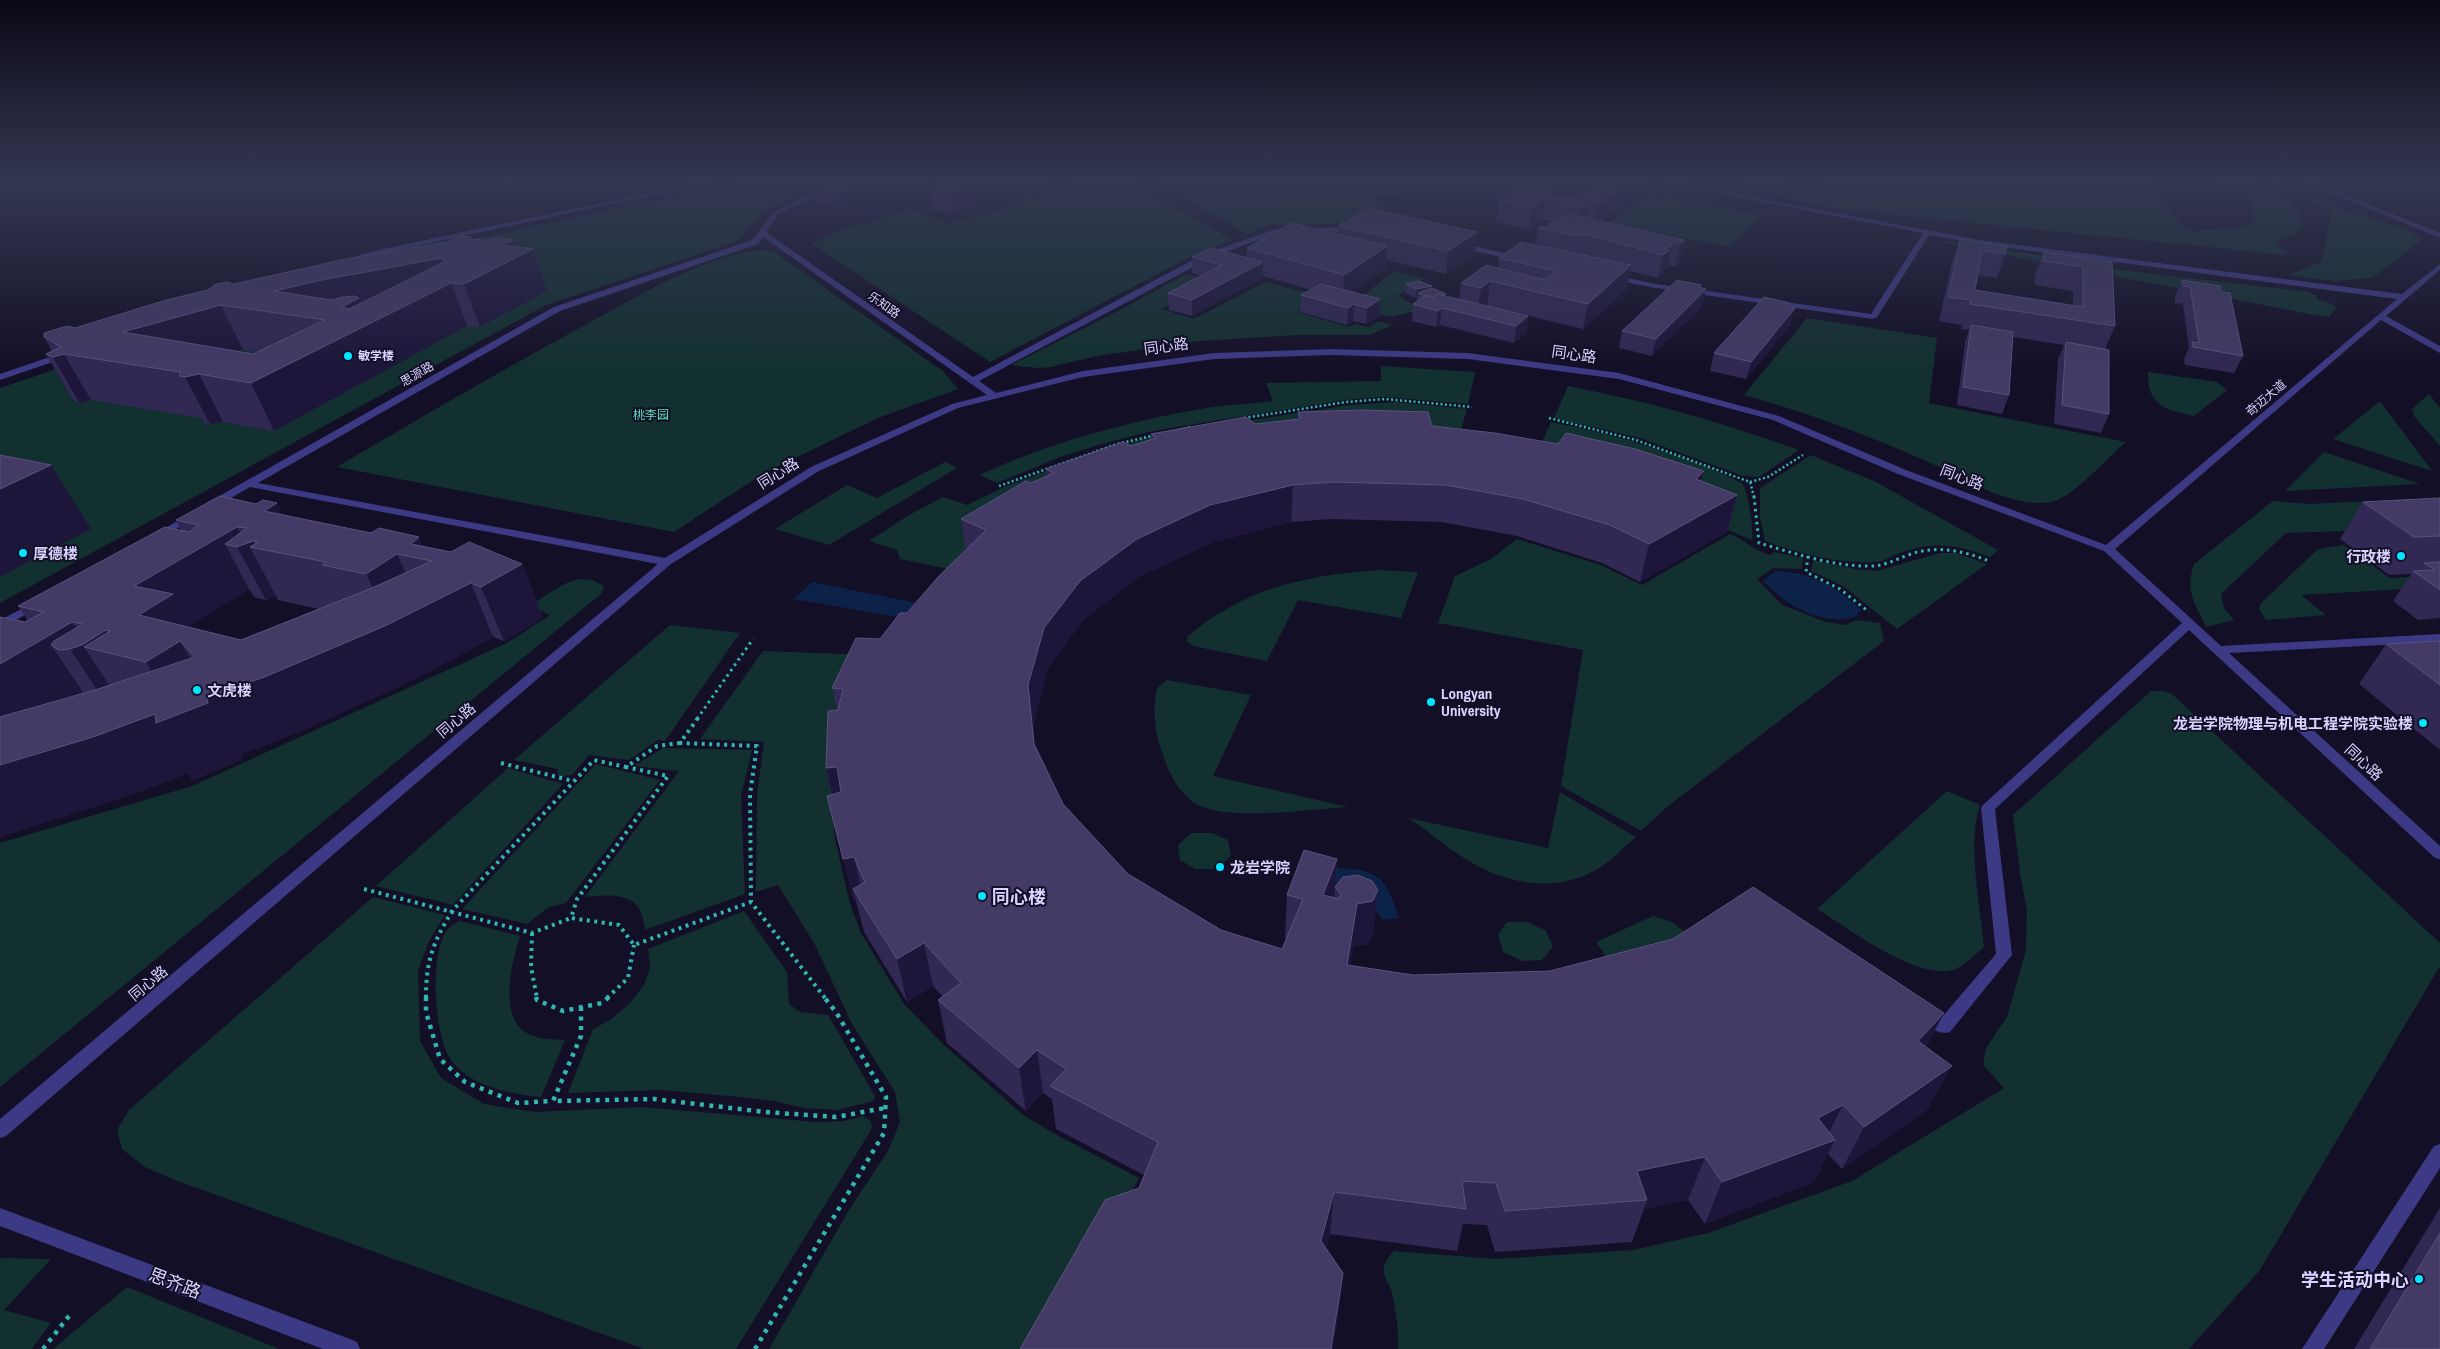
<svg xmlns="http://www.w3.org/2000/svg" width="2440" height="1349" viewBox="0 0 2440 1349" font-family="'Archivo Narrow','Noto Sans SC',sans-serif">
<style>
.green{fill:#12302f}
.water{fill:#0c2248}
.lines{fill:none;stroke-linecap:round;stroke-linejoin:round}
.path-far3{stroke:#2fb8b0;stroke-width:2.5;stroke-dasharray:2 2.5;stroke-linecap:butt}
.path-far2{stroke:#2fb8b0;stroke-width:3;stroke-dasharray:2.5 4;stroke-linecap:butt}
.path-far1{stroke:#2fb8b0;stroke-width:4;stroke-dasharray:3 4.5;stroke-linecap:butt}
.path{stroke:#2fb8b0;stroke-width:4.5;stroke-dasharray:4 5.5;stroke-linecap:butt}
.minor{fill:#3d3a85;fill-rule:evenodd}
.wall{fill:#312854;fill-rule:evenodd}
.shaded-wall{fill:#1d163a}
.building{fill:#433a66;stroke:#5a527e;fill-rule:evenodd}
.poi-dot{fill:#00e5ff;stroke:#130f26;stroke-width:2}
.labels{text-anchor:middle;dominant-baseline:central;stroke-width:4;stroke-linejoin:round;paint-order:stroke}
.far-street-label{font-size:12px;fill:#d9d4ff;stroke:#130f26}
.far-poi-label{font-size:12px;font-weight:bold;fill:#d9d4ff;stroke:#130f26;text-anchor:start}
.far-park-label{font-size:12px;fill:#5fe0c0;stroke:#130f26}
.street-label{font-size:15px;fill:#d9d4ff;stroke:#130f26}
.poi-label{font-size:15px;font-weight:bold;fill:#d9d4ff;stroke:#130f26;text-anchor:start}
.near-poi-label{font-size:18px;font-weight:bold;fill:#d9d4ff;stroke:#130f26;text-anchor:start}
.near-street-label{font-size:18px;fill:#d9d4ff;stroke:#130f26}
</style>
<rect width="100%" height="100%" fill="#130f26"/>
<path class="green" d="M750,181h92l-25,6 -55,25 -24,29 -192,64 -546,298v-215l384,-130z
M1097,181h29l106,59 -40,16 -202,106 -179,-119 38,-15 63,-19 35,14 41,-9 75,-29z
M1154,181h312l15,8 -110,8 16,17 2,8 -119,3 -22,9z
M1743,181h36l21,8 27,7 -1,-15h324l35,49 -354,-33 362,34 45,-3 15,-6c11,-23 -28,-36 -44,-41 12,0 27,-3 39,0 21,6 51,20 56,43l-7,9 -20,8 10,14 -456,-47 -58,-14z
M2265,181h7l71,29 63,20 17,9 -51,39 -38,3 -45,-6 33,-14 10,-49z
M1646,194l114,21 -31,32 -119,-24z
M1943,241l159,23 -1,4 208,24 6,3 3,5 15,4 3,4 -7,9 -14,-2 -375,-73z
M763,250l11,2 169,119 15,18 -80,29 -114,55 -90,59 -337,-65c82,-49 164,-96 248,-142 46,-25 126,-73 178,-75z
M1394,271l31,8 -27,16 23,15 -32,7 -70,-19 -22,14 52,15 7,-3 13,3 9,-6 14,4 -22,10h-72l-99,6 -102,15 -46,11 -13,1 -27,-3 113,-57 62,-34 27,8 -52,27 33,10 71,-37 84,21 11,-5z
M1807,318l130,20 -8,65 197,39c-17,15 -51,52 -71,59 -20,6 -45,-2 -64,-9 -79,-40 -161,-73 -247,-97z
M1381,366l94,6 -7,32 -84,-7 -39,3 -138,22 -59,10 -43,11 -42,13 -66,27 -18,-8c70,-32 146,-53 222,-66 23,-4 48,-5 72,-8l-7,-18 115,-2z
M2148,372l69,10 10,8 -33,26c-28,-6 -47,-10 -46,-44z
M1568,386c79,15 156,37 231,64l-40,27 -16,-1 -103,-38 -86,-20z
M2429,394l11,14v38l-26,-30 -2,-7z
M2380,401l52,70 -99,-32z
M1397,402l70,7 -11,39 -503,122 -53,-11 -3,-9 -28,-9 40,-26 34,-18 24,8 37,-18 63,-24 88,-28 194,-30z
M1551,422c65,13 132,31 191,61 6,8 12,47 10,57l-58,-24 -159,-58z
M2324,452l96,32 -135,7z
M1811,455l65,27 122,68 -8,7c-32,-12 -55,-16 -88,-5 -9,3 -17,9 -25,10 -33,3 -82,-9 -112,-21l-5,-24v-29z
M945,462l12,6 -128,77 -54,-16 72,-44 30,13z
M2431,498l9,7v23l-154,5 -65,61 3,14 10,12 -28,7c-12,-25 -21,-36 -12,-63l79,-63 36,3z
M1730,534c15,6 25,17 40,21l4,-3 29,6 -1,11 -29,-1 -16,11 25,26 44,17 20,3 10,-5 24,3 4,18 -216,165 -27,25 -80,-45 22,-136 -145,-27 17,-47 36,-17 26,-20 84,26 41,20z
M2344,545l46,33 50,-3v12l-139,8 25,20 -60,5 -7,-11 2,-6 57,-54z
M1940,553h16l31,11 -90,65 -54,-43 -32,-15 2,-11 42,9 21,2z
M1378,570l40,2 -17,46 -103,-18 -31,61 -74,-15 -6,-5 1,-5c59,-49 116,-60 190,-66z
M580,579l12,1 12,6 -2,7 -602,494v-244l192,-57 315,-143 43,-28 -20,-9c16,-10 32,-24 50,-27z
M670,625l70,8 -75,108 -7,-1 -29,20 -40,-5 -17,20 -14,1v-7l-44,-9z
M763,651l136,5 -67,156 3,27 15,65 11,29 43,71 39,40 79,70 29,18 88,46 -94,171h-276l80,-139 39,-59 12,-29 -5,-30 -43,-68 -38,-81 -36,-58 -22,7 1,-97 7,-53 -64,-3z
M1167,680l84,15 -38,81 135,31c-38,2 -120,15 -152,-3 -16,-10 -26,-28 -32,-46 -9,-24 -12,-45 -7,-70z
M2151,691h12l9,3 268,249v23l-180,304 -71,79h-791c1,-16 -2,-35 -5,-52 -3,-20 -20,-24 1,-46l102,8 137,-9 75,-17 144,-52 152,-93 -21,-23 3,-17 21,-31 19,-67 1,-40 -7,-36 -7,-59z
M663,748l89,2 -11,46 4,98 -100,36c-1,-6 -2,-14 -5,-20 -9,-18 -38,-15 -55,-13l94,-126 -45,-5z
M596,764l64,16 -94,123 -17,4 -22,17 -65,-15z
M508,768l55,16 -110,121 -77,-19z
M1947,791l33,14c-13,39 0,100 4,142 -9,7 -21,20 -31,23 -37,10 -105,-42 -136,-61z
M1560,792l76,45c-13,11 -27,26 -42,34 -43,23 -90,12 -130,-13 -20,-12 -36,-28 -56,-40l140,30z
M1191,833h21l16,7 3,15 -13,14h-23l-15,-9 -2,-15z
M373,897l72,18 -16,26 -11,30 2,70 21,37 43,26 50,8 108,-5 174,15 28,-1 19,-5 8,5 1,7 -7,12 -129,209h-92l-469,-169 -30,-13 -23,-18 -5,-19 12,-20z
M744,911l43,61 2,32 11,8 28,3 47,81 -2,5 -36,9 -33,-2 -29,-7 -35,-4 -78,-7 -94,3 25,-64 17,-9 20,-17 14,-18 6,-17 -2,-19z
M1653,916l19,6 33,25 -78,40 -31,-45z
M460,921l60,15c-8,26 -24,85 11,99 10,5 23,4 34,5l-24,57c-29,-2 -72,-11 -90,-37 -17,-24 -22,-105 -4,-130 3,-4 9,-7 13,-9z
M1507,922h21l18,9 7,16 -11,13 -19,1 -20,-9 -5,-18z
M0,1258l51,1 -47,51 47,13 -19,26h-32z
M127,1287l152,62h-226z"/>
<path class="water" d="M1384,181h202l-29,7 -42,6 -61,4 -25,-3z
M1775,571c34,1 62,15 86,39l-4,6c-34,12 -72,-11 -94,-35z
M812,582l110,22 -12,15 -116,-20z
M1334,868c44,1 52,8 65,50l-16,2c-10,-18 -38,-31 -57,-37z"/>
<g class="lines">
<path class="path-far3" d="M1244,418l102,-16 39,-3 87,8
M1549,418l87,22 114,42 4,15
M1750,482l18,-5 35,-22
M999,486l118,-42 74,-17"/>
<path class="path-far2" d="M1754,496l5,47c35,10 72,23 108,23 17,1 29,-7 44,-12 26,-9 53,-3 78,7
M1808,556l-2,16 34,17 29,23
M697,719l56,-80"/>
<path class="path-far1" d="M698,718l-18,25 77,3 -7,48 1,108 74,96
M680,743l-23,3 -31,21 42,9 -91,123 -6,19 48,7 15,20 117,-43
M501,763l72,18
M364,889l168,44 39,-15
M532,933l-1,34 6,31
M426,998c0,-38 7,-55 26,-87l142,-151 32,7
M607,998l21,-20 6,-33"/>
<path class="path" d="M426,997v15l14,47 25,23 53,21 35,-2
M536,997l1,3 26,11 39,-8 7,-6
M581,1007v29l-28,65 101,-2 111,13 71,5 49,-9
M43,1349l26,-33
M755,1349l129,-216 2,-36 -50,-85 -12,-15"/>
<path class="minor" d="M706,181h11l-346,75 -27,8 -4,-2 29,-10z
M850,181h10l-33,9 -49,24 -12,18 207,145 231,-123 72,-25 79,-2 4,2 -4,2 -78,2 -67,25 -231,123 17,12 87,-22 131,-18 117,-4 137,4 151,20 160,43 127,54 200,75 291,-246 -418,-55 -50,-9 -52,82 -4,2 -217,-31 -47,-9v-4h3l44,9 215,30 52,-81 -268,-52h12l312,59 423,54 38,-30v6l-54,46 54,30v7l-59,-33 -266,229 106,97 219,-12v8l-211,11 211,193v13l-5,-1 -246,-228 -194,179 17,146 -62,77c-11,4 -28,-7 -33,-17l2,-5 6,-2 17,9 54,-63 -15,-146 2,-3 199,-182 -78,-72 -206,-77 -125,-54 -154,-41 -151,-20 -137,-4 -117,4 -131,18 -125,31 -139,63 -148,93 -665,572 -6,2v-19l658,-555 -408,-77 -35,20h-8v-4l347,-196 198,-67 22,-28 49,-24zM763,237l224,158 -35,9 -141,63 -146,91 -407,-75 302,-172 198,-67z
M2303,181h8l129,52v5z
M1460,243l62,14 1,2 -4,2 -62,-14 -1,-2z
M64,352l4,3 -1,2 -67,23v-6z
M191,513l4,1v4l-34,20h-8l-1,-2z
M37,601l4,1 2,2 -2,2 -41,23v-9z
M2440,1144v24l-116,181h-22l132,-203z
M0,1208l350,131 7,3 3,7h-37l-323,-123z"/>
</g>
<path class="wall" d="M837,181h92l-16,7 -6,-1 -11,4 -17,-3v1l-42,18 -17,-4 -2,-14z
M944,181h107l-20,9 -4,-1 -11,5 -15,-3 -49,23 -19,-4 -3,-21 5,-3v-1z
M1588,181h54l-2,8 -39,32 84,19 -5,23 -5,3 -7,-1 -1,4 -2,1v4l-7,4 -28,-7 -3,18 -44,40 -96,-23 41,10 -2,17 -12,10 -74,-18 -4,2 -24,-6 1,-17 5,-3h-1v-4l-2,1 -10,-5 1,-9 25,4 15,8 13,3 2,-16 37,-15 1,-10 36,-13 3,-17 10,-1 4,-5v-1l-10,-2 -13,10 -33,-7 3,-22 56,-10v5l20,3 12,-9z
M1338,226l137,29 -29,19 -60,-14 -1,9 -32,23 26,24 -13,8 -13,-3 -6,4 -47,-13 1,-17 10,-5 -48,-14v2l-71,38 -23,-6 -1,-17 33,-17 -9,-3v-16l55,1v-10l91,-14z
M473,239l7,2 33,-1 3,7 31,44 -67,36 -13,-1 -193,105 -51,-9 -13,2 -6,-1 -2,-5 -111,-18 -11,4 -7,-4 -27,-46 6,-3 -8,-14 31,-9 159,-44zM243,350l15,2 -5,2 -16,-3z
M1960,239l45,15 -8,24 -19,-3 -3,15 98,16v-15l-39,-6 1,-10 9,-23 68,10 3,64 -10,23 4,65 -8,19 -47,-9 4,-65 6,-14 -51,-8 -4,58 -7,19 -45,-9 8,-63 4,-12 -8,-1 1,-4 -23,-4 13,-59z
M2182,280l39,12 22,64 -9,17 -49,-8 -1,-6 5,-11 -6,-44 -8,-1v-6z
M1701,285v3l1,18 -50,50 -33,-8 3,-17z
M1789,307l1,18 -44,54 -36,-8 4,-18z
M1298,412l134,14 269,55 36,14 -10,37 -87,50 -38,-19 -85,-27 -75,-14 -111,-3 -40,3 -80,21 -72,34 -56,43 -35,48 -15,58 2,19 28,59 65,70 93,56 61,19 5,-11h-2l2,-43 50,-36 -2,28 43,3 -5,43 -5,11 -15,2 -3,19 63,10 531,38 -18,34 2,62 -86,60 -14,-15 -14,28 -109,42 -17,-24 -44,9 -12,33 -137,10 -8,-27 -24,-1 -6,27 -127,-17 -4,14 13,66 -200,-126 5,-13 -88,-46 -4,-30 -9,-6 -17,18 -79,-68 -9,-43 5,-3 -10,-11 -26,16 -43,-70 -8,-31h-2l-27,-105 5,-1 -6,-27 11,-58 -5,-22 48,-49 27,-26 59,-63 -5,-31 70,-36 15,-7v-7l85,-23 20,-7v-5l104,-10 43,-5z
M2440,498v120l-22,2 -25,-19 18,-27 -22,1 -49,-36 23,-37z
M283,515l141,32 98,17 21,54 -39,23 -11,-4 -80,43 -114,52 -57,22v6l-50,20 -4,-7 -55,21 -133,43v-220l25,5 3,-1 -10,-15 163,-76 -5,-10zM249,589l5,8 12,3 10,-4 2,4 41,9 -78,31 -48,-12 -2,-3z
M2440,641v109l-81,-66 27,-40z
M2440,1208v141h-86z"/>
<path class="shaded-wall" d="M862,181h16l1,8 -42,18 -2,-15z
M894,181h12l1,6 -11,4z
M912,181h17l-16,7z
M975,181h25l1,10 -49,23 -3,-22z
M1015,181h11l1,8 -11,5z
M1030,181h21l-20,9z
M1628,181h14l-2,8 -48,39 4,-22z
M1545,197l-3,22 -13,10 3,-22z
M1587,204l-4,22 -6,4 4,-22z
M1477,232l-2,23 -29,19 2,-23z
M472,237l13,36 18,-28 10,-5 6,16 14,-7 14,42 -67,36 -16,-43 6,-44z
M1685,240l-5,23 -5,3 5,-23z
M1387,246l-2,23 -42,30 1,-24z
M1672,246l-5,23 -2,1v4l-7,4 5,-23v-6z
M442,258l25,68 -193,105 -23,-48 74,-63 -51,-29 48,-11z
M1263,262v16l-71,38v-16z
M1631,265l-4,24 -44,40 5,-25z
M1490,281l-3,25 -9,6 3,-24z
M1701,285l-2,11 7,-7 -4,17 -50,50 4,-17z
M1432,286l-1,8 -13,-1 -1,4 -2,1 1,-9z
M1380,299l-1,17 -13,8 1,-16z
M1790,303l-4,16 9,-11 -5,17 -44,54 5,-17 36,-55z
M1354,304l-1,17 -6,4 1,-17z
M221,305l22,45 -71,20 -49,-38z
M1442,308l-2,17 -4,2 2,-16z
M1528,316l-2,17 -12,10 2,-17z
M64,354l27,46 -11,4 -27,-47z
M199,374l24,48 -13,2 -25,-47z
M51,465l40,64 -91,48v-88z
M1704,471l-10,37 2,-29z
M1293,485l-2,37 -80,21 -72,34 -56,43 -35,48 -15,58 6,59 -11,-100 16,-57 36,-47 57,-42 73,-34z
M1737,495l-10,37 -87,50 9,-38z
M277,503l26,52 -39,-44z
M237,527l9,17 7,-3 4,7 -7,-1 26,49 -10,4 -29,-53 -12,-3 24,45 -58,36 14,23 -25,-7 33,55 177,-73 -24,-49 31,-20 24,53 50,-24 22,54 -80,43 -114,52 -57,22v6l-50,20 -4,-7 -55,21 -133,43v-89l155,-34h24l-33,-52 -12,-76z
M419,537l11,23 -19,-16z
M522,564l21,54 -39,23 -23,-54z
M72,622l14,20 20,-12 17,27 -39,-10 35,53 -12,5 -37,-56 -19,-4 32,47 -83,53v-81z
M837,767l10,41 -11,2 -10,-42z
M854,857l10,43 -11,-11 3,12h-2l-11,-42z
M1337,859l-3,43 -11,-7z
M1378,890l-5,43 -5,11 -15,2 -10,62 4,-43 10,-61z
M924,943l9,43 -26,16 -10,-43z
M1944,1013l-23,43 -3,-15z
M1037,1050l6,43 -17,18 -7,-43z
M1952,1066l-24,43 -86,60 22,-42z
M1843,1105l-20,39 12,-4 -21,42 -109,42 17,-42 96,-64z
M1705,1157l-17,43 -44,9 3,-9 -10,-29z
M1334,1192l-4,42 -12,48 3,-41z
M1343,1273l-4,41 -6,35h-2z"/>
<path class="building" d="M837,181h25l-27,11 -17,-3z
M944,181h31l-26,11 -19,-3 7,-4h-2z
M1598,181h30l-32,25 -9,-2 -6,4 -26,-5 4,-3 -14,-3 -13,10 -33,-7 23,-16 33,6 -5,4 25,4z
M1369,208l108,24 -29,19 -110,-25z
M1570,214l115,26 -5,3 -8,-2v5l-9,3 7,1 -7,5 -76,-20h-16l-33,-7 5,-2 5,1 2,-4z
M1291,223l96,23 -43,29 -97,-27z
M461,236l11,1 -2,3 10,-1v2l18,-3 15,2 -10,5 30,4 -69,35 -13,-1 -200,100 -52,-9 -14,3 -5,-1v-4l-116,-18 -11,3 -7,-3 15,-7 -17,-10v-4l23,-7 8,2 91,-28 42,-10 8,-6 11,-2 7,2 107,-24 105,-18zM442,258l2,4 -95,47 -7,-2 17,-9 -4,-2 -13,1 -10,3 -58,-9 48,-11zM221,305l104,15 -72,34 -130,-22z
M1960,239l47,7 -2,8 -23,-3 -7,39 108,17v-40l-40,-6 1,-9 68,10 3,64 -145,-22 1,-4 -23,-3z
M1521,242l110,23 -43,39 -98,-23 -9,7 -20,-5 25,-18 59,15 11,-9 -57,-13z
M1211,248l52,14 -71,38 -24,-7 54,-28 -30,-8z
M1677,280l24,5 -2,2 7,2 -50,50 -34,-8z
M2182,280l38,6 1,6 9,1 13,63 -50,-9 -1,-5 7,1 -9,-56 -7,-1z
M1419,281l13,5 -16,3 -10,-5z
M1321,284l59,15 -13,9 -13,-4 -6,4 -47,-13z
M1432,288l14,6 -3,1 -6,-1 -4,3 -7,-1 -8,-3z
M1437,294l91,22 -12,10 -74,-18 -4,3 -25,-7 13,-9 7,2z
M1764,297l26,6 -3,4 8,1 -44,54 -37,-9z
M1971,325l42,7 -4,63 -46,-8z
M2066,342l43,8v64l-47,-9z
M1361,410l67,2 4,14 63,7 63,11 8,-11 69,16 69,22 -8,8 41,16 -88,49 -39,-19 -87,-26 -77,-14 -113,-3 -40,3 -83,20 -73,34 -57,42 -36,47 -16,57 6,59 29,60 65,70 93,56 61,19 21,-50 -16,-4 17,-45 33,9 -14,36 16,4 2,-5 -6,-7 8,-10 15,-2 14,6 6,9 -5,11 -16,3 -10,61 66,10 137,-4 123,-32 80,-52 191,126 -26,28 34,25 -88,61 -21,-22 -25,13 17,22 -113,42 -17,-25 -68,14 10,29 -142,11 -9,-28 -34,-2 4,28 -132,-17 -13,49 22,32 -12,76h-311l85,-149 34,-12 19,-46 -108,-56 16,-17 -29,-19 -18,18 -81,-68 23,-17 -37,-40 -27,16 -44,-70 12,-7 -11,-25 -11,2 -16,-63 14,-4 -4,-25 -11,1 2,-57 10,-1 5,-21 -11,-1 24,-50 24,1 20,-26h7l32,-37 47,-46 -25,-11 65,-38 5,2 23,-10 -8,-4 77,-27 8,4 25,-8 -5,-4 95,-17 9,7 45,-5 -2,-7z
M0,455l51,10 -51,24z
M220,496l36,8 7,-4 14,3 -13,8 107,22 8,-5 40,9 -8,7 40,8 18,-10 53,22 -41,23 -10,-4 -84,42 -120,51 -60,22 1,5 -52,20 -1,-9 -62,23 -93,28v-48l95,-27 100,-33 -15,-16 -34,21 -62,-15 26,-16 -4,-1 -24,15 -12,4 -11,1 -5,-3 -3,-2 3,-4 29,-17 -11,-2 -72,42v-47l25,5 19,-10 -26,-6 147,-79 24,5 10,-7 -23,-5zM237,527l10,1 -22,16 12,3 16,-6 5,1 -8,5 76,15 -4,3 44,9 31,-20 35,7 -60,27 -131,52 -102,-25 34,-21 -39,-8z
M2440,498v38l-26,1 -51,-35z
M2440,562v27h-1l-26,-18 22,-1 -11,-7z
M2440,641v44l-54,-41z
M2440,1233v116h-70z"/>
<linearGradient id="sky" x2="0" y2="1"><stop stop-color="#0a0815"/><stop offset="0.49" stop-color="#333752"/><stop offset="1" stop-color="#333752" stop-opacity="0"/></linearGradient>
<rect width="2440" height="370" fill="url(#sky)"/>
<g class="poi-dot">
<circle cx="348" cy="356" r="5"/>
<circle cx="23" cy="553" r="5"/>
<circle cx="2401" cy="556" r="5"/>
<circle cx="197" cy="690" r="5"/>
<circle cx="1431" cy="702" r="5"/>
<circle cx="2423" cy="723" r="5"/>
<circle cx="1220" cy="867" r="5"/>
<circle cx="982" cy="896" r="5"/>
<circle cx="2419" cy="1279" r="5"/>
</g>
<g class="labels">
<g class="far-street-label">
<text transform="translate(884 305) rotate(35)">乐知路</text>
<text transform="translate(417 374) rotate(-30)">思源路</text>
<text transform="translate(2266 398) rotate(-40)">奇迈大道</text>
</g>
<g class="far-poi-label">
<text x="358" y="356">敏学楼</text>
</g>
<g class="far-park-label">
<text x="651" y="415">桃李园</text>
</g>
<g class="street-label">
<text transform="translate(1166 346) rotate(-8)">同心路</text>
<text transform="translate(1574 354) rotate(8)">同心路</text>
<text transform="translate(778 473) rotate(-32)">同心路</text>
<text transform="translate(1962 477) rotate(21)">同心路</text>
<text transform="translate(456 720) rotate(-40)">同心路</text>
<text transform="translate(2364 762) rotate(43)">同心路</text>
<text transform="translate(148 983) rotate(-40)">同心路</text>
</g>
<g class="poi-label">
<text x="33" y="553">厚德楼</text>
<text x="2391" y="556" text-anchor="end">行政楼</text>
<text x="207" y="690">文虎楼</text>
<text x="1441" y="693">Longyan<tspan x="1441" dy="17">University</tspan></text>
<text x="2413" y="723" text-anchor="end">龙岩学院物理与机电工程学院实验楼</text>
<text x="1230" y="867">龙岩学院</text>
</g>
<g class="near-poi-label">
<text x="992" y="896">同心楼</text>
<text x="2409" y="1279" text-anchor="end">学生活动中心</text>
</g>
<g class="near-street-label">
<text transform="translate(175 1283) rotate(21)">思齐路</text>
</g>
</g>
</svg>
